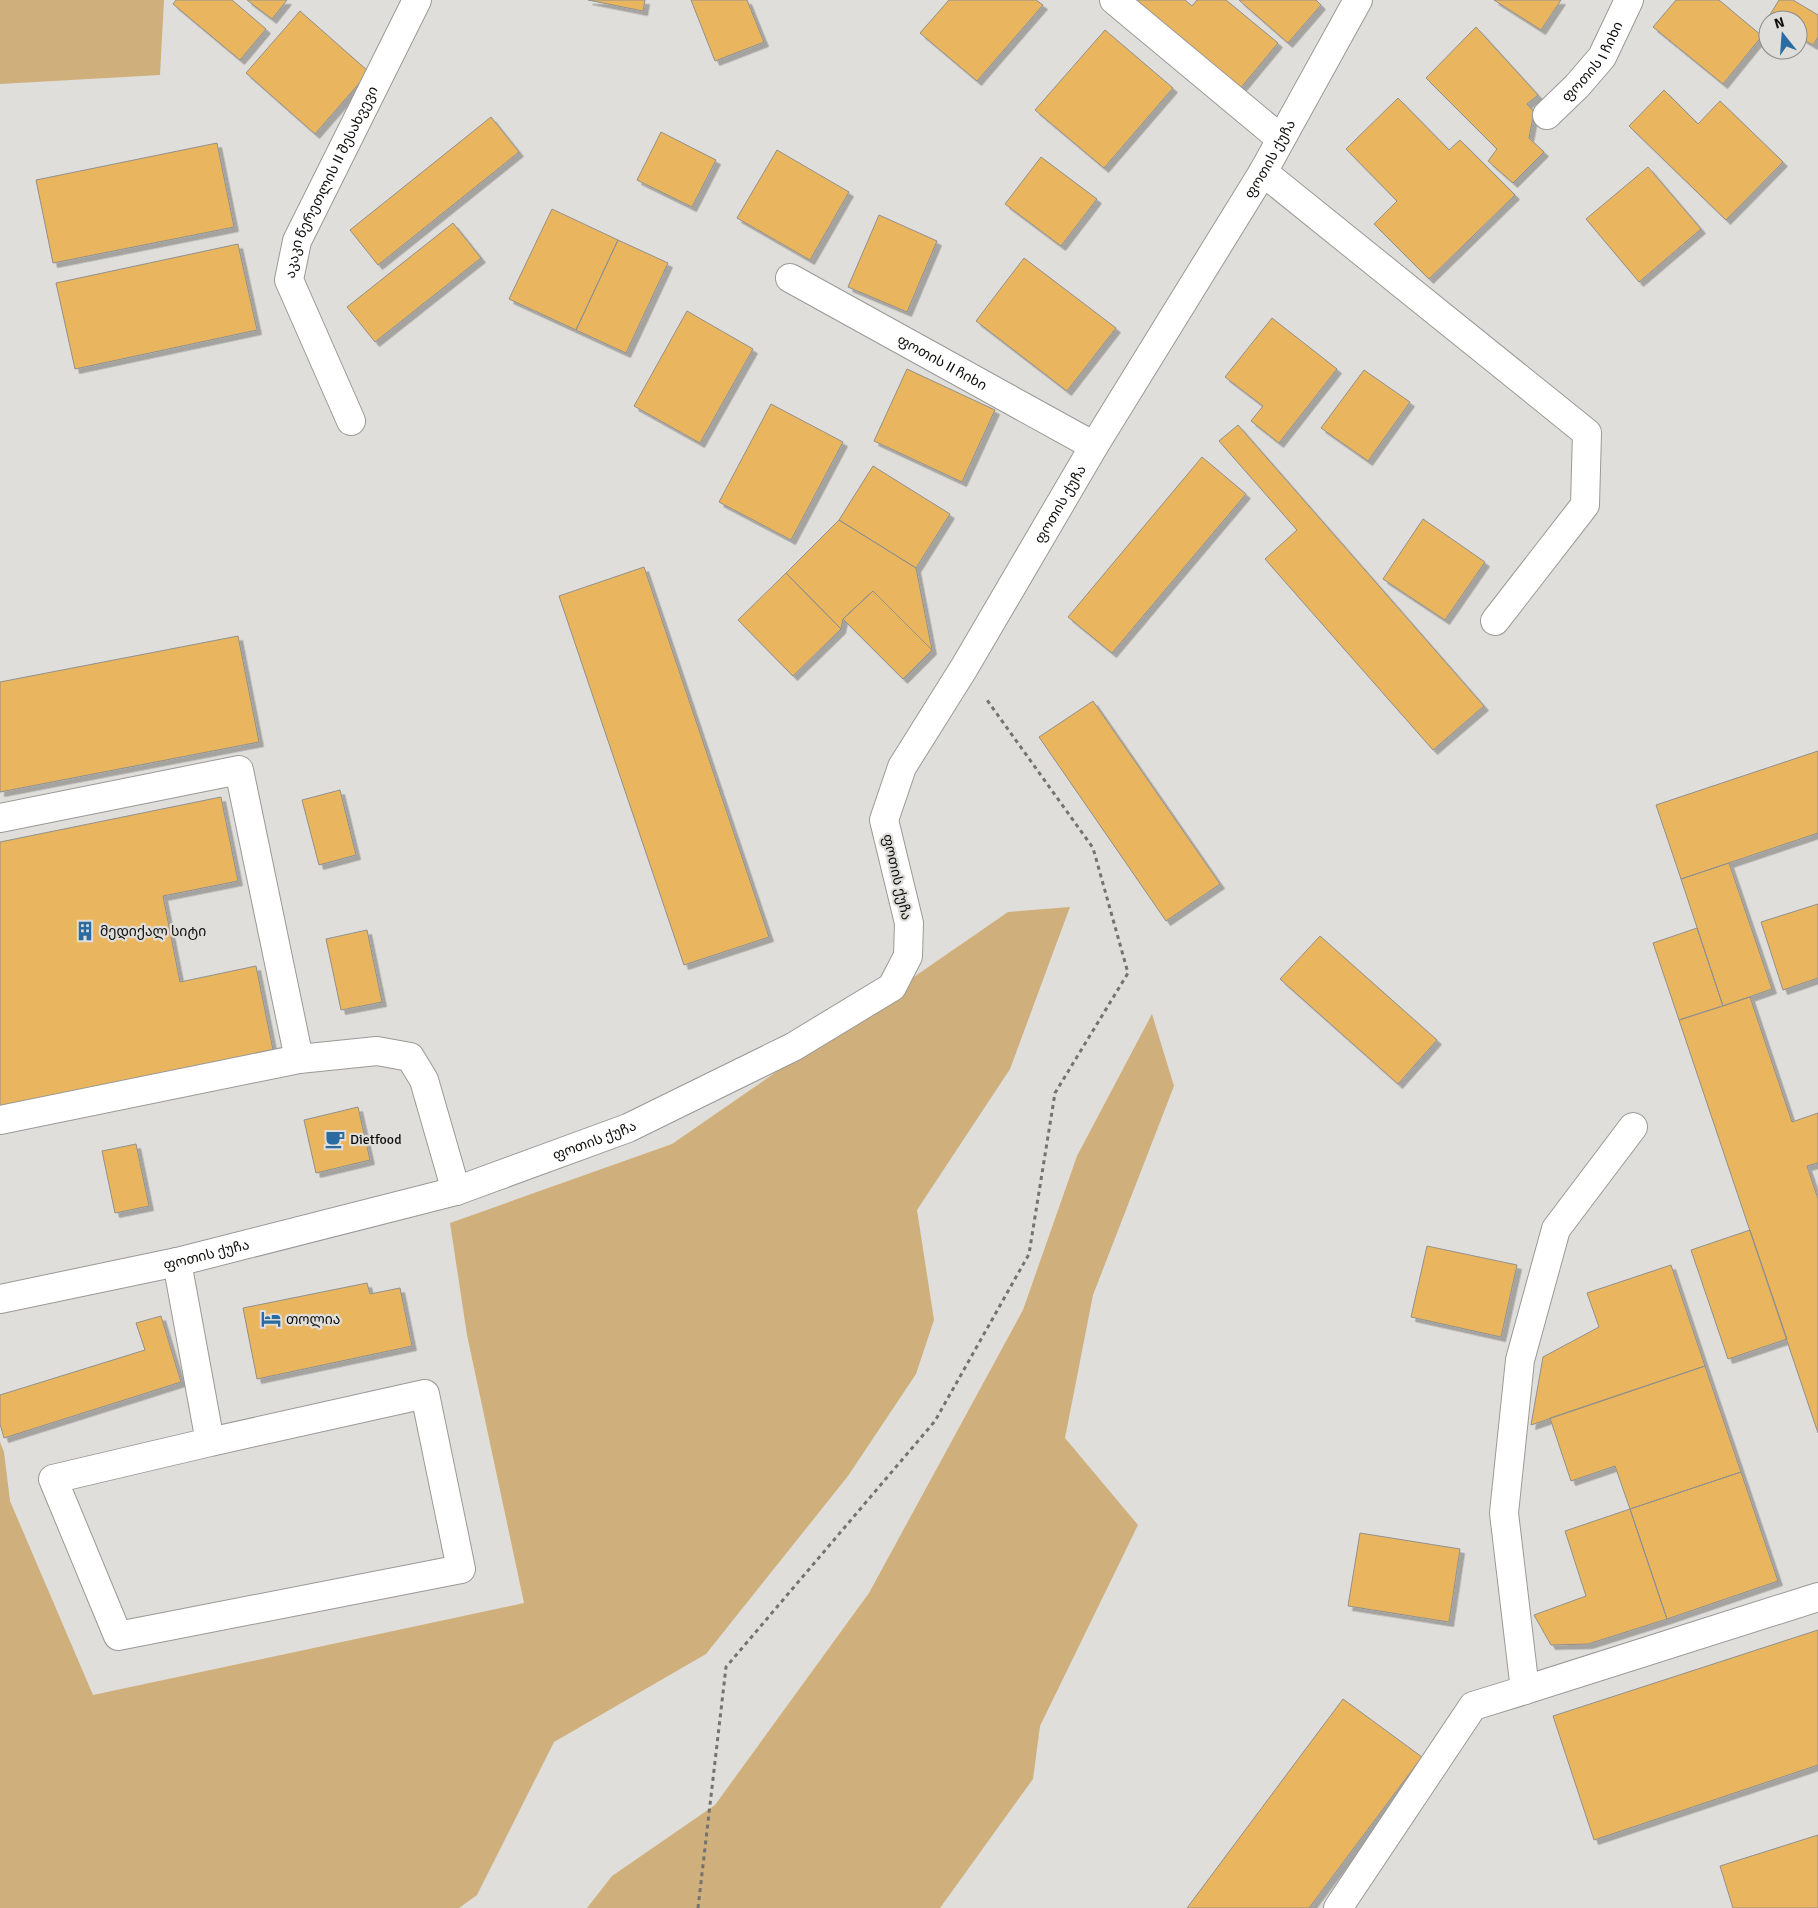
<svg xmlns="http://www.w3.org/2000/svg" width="1818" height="1908" viewBox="0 0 1818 1908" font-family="Signika,'Noto Sans Georgian',sans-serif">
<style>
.green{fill:#cfaf7b}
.building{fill:#e9b65e;stroke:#92908c;filter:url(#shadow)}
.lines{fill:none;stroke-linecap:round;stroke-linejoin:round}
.minor-casing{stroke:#9b9996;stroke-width:30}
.path{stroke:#747370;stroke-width:3;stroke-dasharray:4 4;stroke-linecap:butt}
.minor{stroke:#fff;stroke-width:28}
.labels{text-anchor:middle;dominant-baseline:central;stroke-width:4.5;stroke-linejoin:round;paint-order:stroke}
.street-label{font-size:14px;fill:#0f0f0d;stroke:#e0deda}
.poi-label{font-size:14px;fill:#0f0f0d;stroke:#e0deda;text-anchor:start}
</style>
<defs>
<filter id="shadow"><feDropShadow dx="4.5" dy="4.5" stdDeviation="0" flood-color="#0004"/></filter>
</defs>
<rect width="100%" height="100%" fill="#e0deda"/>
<path class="green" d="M0,0h164l-4,75 -160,9z
M1070,907l-60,162 -93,141 17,110 -18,54 -68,102 -142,178 -152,88 -77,153 -18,13h-459v-466l4,10 6,49 83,194 431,-92 -57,-268 -17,-112 222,-79 336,-232z
M1152,1014l22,72 -81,209 -28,143 73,87 -98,201 -7,53 -93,129h-353l25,-32 103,-71 154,-212 154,-283 54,-154z"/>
<path class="building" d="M176,0h56l34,29 -26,31 -67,-56z
M247,0h40l-15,19z
M588,0h57l-2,11z
M691,0h56l17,42 -49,19z
M949,0h87l7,5 -66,76 -57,-48z
M1131,0h54l7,6 5,-6h29l52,43 -39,47z
M1239,0h77l5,5 -33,38z
M1494,0h67l-20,30z
M1676,0h43l43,36 -39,48 -70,-57z
M1779,0h14l25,15v22l-5,8 -15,-9v-16h-26l-4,-2z
M300,11l69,61 -54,62 -69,-61z
M1476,27l62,68 -11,9 7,8 -5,26 15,14 -31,31 -25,-22 9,-12 -71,-71z
M1105,30l68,58 -69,80 -69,-58z
M1664,90l34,34 22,-23 63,61 -57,58 -97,-94z
M1398,98l51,52 11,-10 55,55 -86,84 -55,-55 23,-23 -51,-52z
M491,117l28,35 -141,113 -28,-35z
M661,132l55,28 -24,47 -55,-27z
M217,143l17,84 -181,36 -17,-83z
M777,150l72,42 -39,68 -73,-42z
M1041,157l56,42 -36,47 -56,-42z
M1648,167l53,62 -62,53 -53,-63z
M552,209l66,31 -42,90 -67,-31z
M879,215l58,26 -30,71 -59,-25z
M453,223l28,35 -106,84 -28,-35z
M618,240l50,23 -42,90 -50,-23z
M238,244l19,86 -182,39 -19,-86z
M1024,258l92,70 -49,63 -91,-70z
M687,311l66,38 -53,94 -66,-37z
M1272,318l65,51 -58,74 -28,-22 12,-15 -38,-29z
M907,369l88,41 -33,72 -88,-41z
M1364,370l46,32 -42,59 -47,-33z
M771,404l72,38 -52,98 -72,-38z
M1238,425l246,281 -51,44 -168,-191 32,-29 -78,-89z
M1202,457l44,37 -134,159 -44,-36z
M873,466l77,48 -34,54 -77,-48z
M1423,519l62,43 -40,58 -62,-41z
M839,520l77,48 16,82 -59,-59 -30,28 -2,10 -55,-56z
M644,567l125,370 -85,28 -125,-369z
M786,573l55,56 -48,47 -55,-56z
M873,591l59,59 -29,29 -60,-60z
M238,636l21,106 -259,50v-110z
M1093,701l127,183 -54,37 -127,-184z
M1818,751v82l-137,46 -25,-74z
M340,790l16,65 -37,10 -17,-65z
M221,797l17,84 -75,15 17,86 76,-16 17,84 -273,56v-264z
M1729,863l43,126 -49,17 -42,-127z
M1818,904v74l-35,12 -22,-68z
M1697,928l26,78 -44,14 -26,-77z
M367,930l15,72 -41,8 -15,-71z
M1320,936l117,104 -39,44 -118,-105z
M1750,997l42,125 26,-9v50l-11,3 11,33v234l-139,-413z
M358,1107l12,53 -54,13 -12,-53z
M136,1144l13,62 -34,7 -13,-62z
M1750,1230l37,109 -59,20 -37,-109z
M1427,1246l90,19 -16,72 -90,-20z
M1671,1265l34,101 -174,59 12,-68 56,-30 -12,-34z
M367,1283l3,11 30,-6 12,58 -155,33 -14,-71z
M161,1316l20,66 -177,56 -4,-14v-29l145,-45 -9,-27z
M1705,1366l36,106 -111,37 -15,-43 -44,15 -21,-63z
M1741,1472l37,109 -111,38 -37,-110z
M1630,1509l37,110 -79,25 -37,1 -17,-30 52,-19 -21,-65z
M1360,1533l100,16 -11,73 -101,-16z
M1818,1630v135l-224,75 -41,-124z
M1343,1699l79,58 -113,151h-122z
M1818,1835v73h-85l-13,-42z"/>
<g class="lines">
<defs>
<g id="minor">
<path d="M1114,0l167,139"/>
<path id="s1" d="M1547,115l30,-29 25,-29 27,-57"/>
<path d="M1263,172l324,261 -2,72 -90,116"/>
<path id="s2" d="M790,278l304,168"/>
<path id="s3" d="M351,421l-62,-141 8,-39 120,-241"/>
<path d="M0,818l239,-48 60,289"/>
<path d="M0,1120l299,-61 78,-8 33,6 14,23 32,111"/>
<path d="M177,1262l33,180 215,-48 36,175 -343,67 -65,-157 157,-37"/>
<path id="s4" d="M0,1299l177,-37 279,-71 172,-63 165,-81 99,-60 16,-31 1,-33 -25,-103 18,-53 62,-99 130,-222 169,-274 95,-172"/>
<path d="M1525,1690l293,-93"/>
<path d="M1338,1908l135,-202 52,-16 -21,-177 16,-153 36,-131 77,-102"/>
</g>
</defs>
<use href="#minor" class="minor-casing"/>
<path class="path" d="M698,1908l28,-241 209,-246 94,-167 26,-161 73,-120 -35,-125 -106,-148"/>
<use href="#minor" class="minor"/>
</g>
<defs>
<symbol id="building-bare" viewBox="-9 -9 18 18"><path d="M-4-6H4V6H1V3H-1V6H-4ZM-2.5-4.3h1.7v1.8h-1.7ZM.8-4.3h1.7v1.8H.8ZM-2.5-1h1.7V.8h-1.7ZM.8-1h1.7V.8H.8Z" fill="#2a6ba1" stroke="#e0deda" stroke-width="2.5" paint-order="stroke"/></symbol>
<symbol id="cafe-bare" viewBox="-9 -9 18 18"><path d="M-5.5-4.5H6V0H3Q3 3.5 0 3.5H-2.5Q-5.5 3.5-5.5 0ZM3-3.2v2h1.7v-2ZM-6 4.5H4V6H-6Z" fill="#2a6ba1" stroke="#e0deda" stroke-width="2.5" paint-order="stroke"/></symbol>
<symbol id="hotel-bare" viewBox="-9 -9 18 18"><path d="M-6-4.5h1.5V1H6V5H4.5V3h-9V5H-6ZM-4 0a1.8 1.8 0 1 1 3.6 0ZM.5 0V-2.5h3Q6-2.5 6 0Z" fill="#2a6ba1" stroke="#e0deda" stroke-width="2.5" paint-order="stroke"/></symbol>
</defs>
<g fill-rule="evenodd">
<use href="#building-bare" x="71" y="917" width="28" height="28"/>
<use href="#cafe-bare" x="321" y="1125" width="28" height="28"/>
<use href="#hotel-bare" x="257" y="1305" width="28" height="28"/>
</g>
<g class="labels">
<g class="street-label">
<text stroke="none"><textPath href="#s1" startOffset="71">ფოთის I ჩიხი</textPath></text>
<text stroke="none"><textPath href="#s4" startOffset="1892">ფოთის ქუჩა</textPath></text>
<text stroke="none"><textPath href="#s3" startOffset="261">აკაკი წერეთლის II შესახვევი</textPath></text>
<text stroke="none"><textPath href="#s2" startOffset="174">ფოთის II ჩიხი</textPath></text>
<text stroke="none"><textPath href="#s4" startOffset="1488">ფოთის ქუჩა</textPath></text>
<text transform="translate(897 877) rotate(77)">ფოთის ქუჩა</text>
<text stroke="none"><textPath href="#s4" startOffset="616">ფოთის ქუჩა</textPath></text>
<text stroke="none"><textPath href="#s4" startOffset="211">ფოთის ქუჩა</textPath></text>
</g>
<g class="poi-label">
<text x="100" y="931">მედიქალ სიტი</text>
<text x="350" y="1139">Dietfood</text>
<text x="286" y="1319">თოლია</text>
</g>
</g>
<g transform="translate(1783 35) rotate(343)"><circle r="24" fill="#e0deda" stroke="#8c8b88"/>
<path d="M0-4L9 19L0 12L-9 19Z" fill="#2a6ba1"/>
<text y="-8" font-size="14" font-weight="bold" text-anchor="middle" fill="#0f0f0d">N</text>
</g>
</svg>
